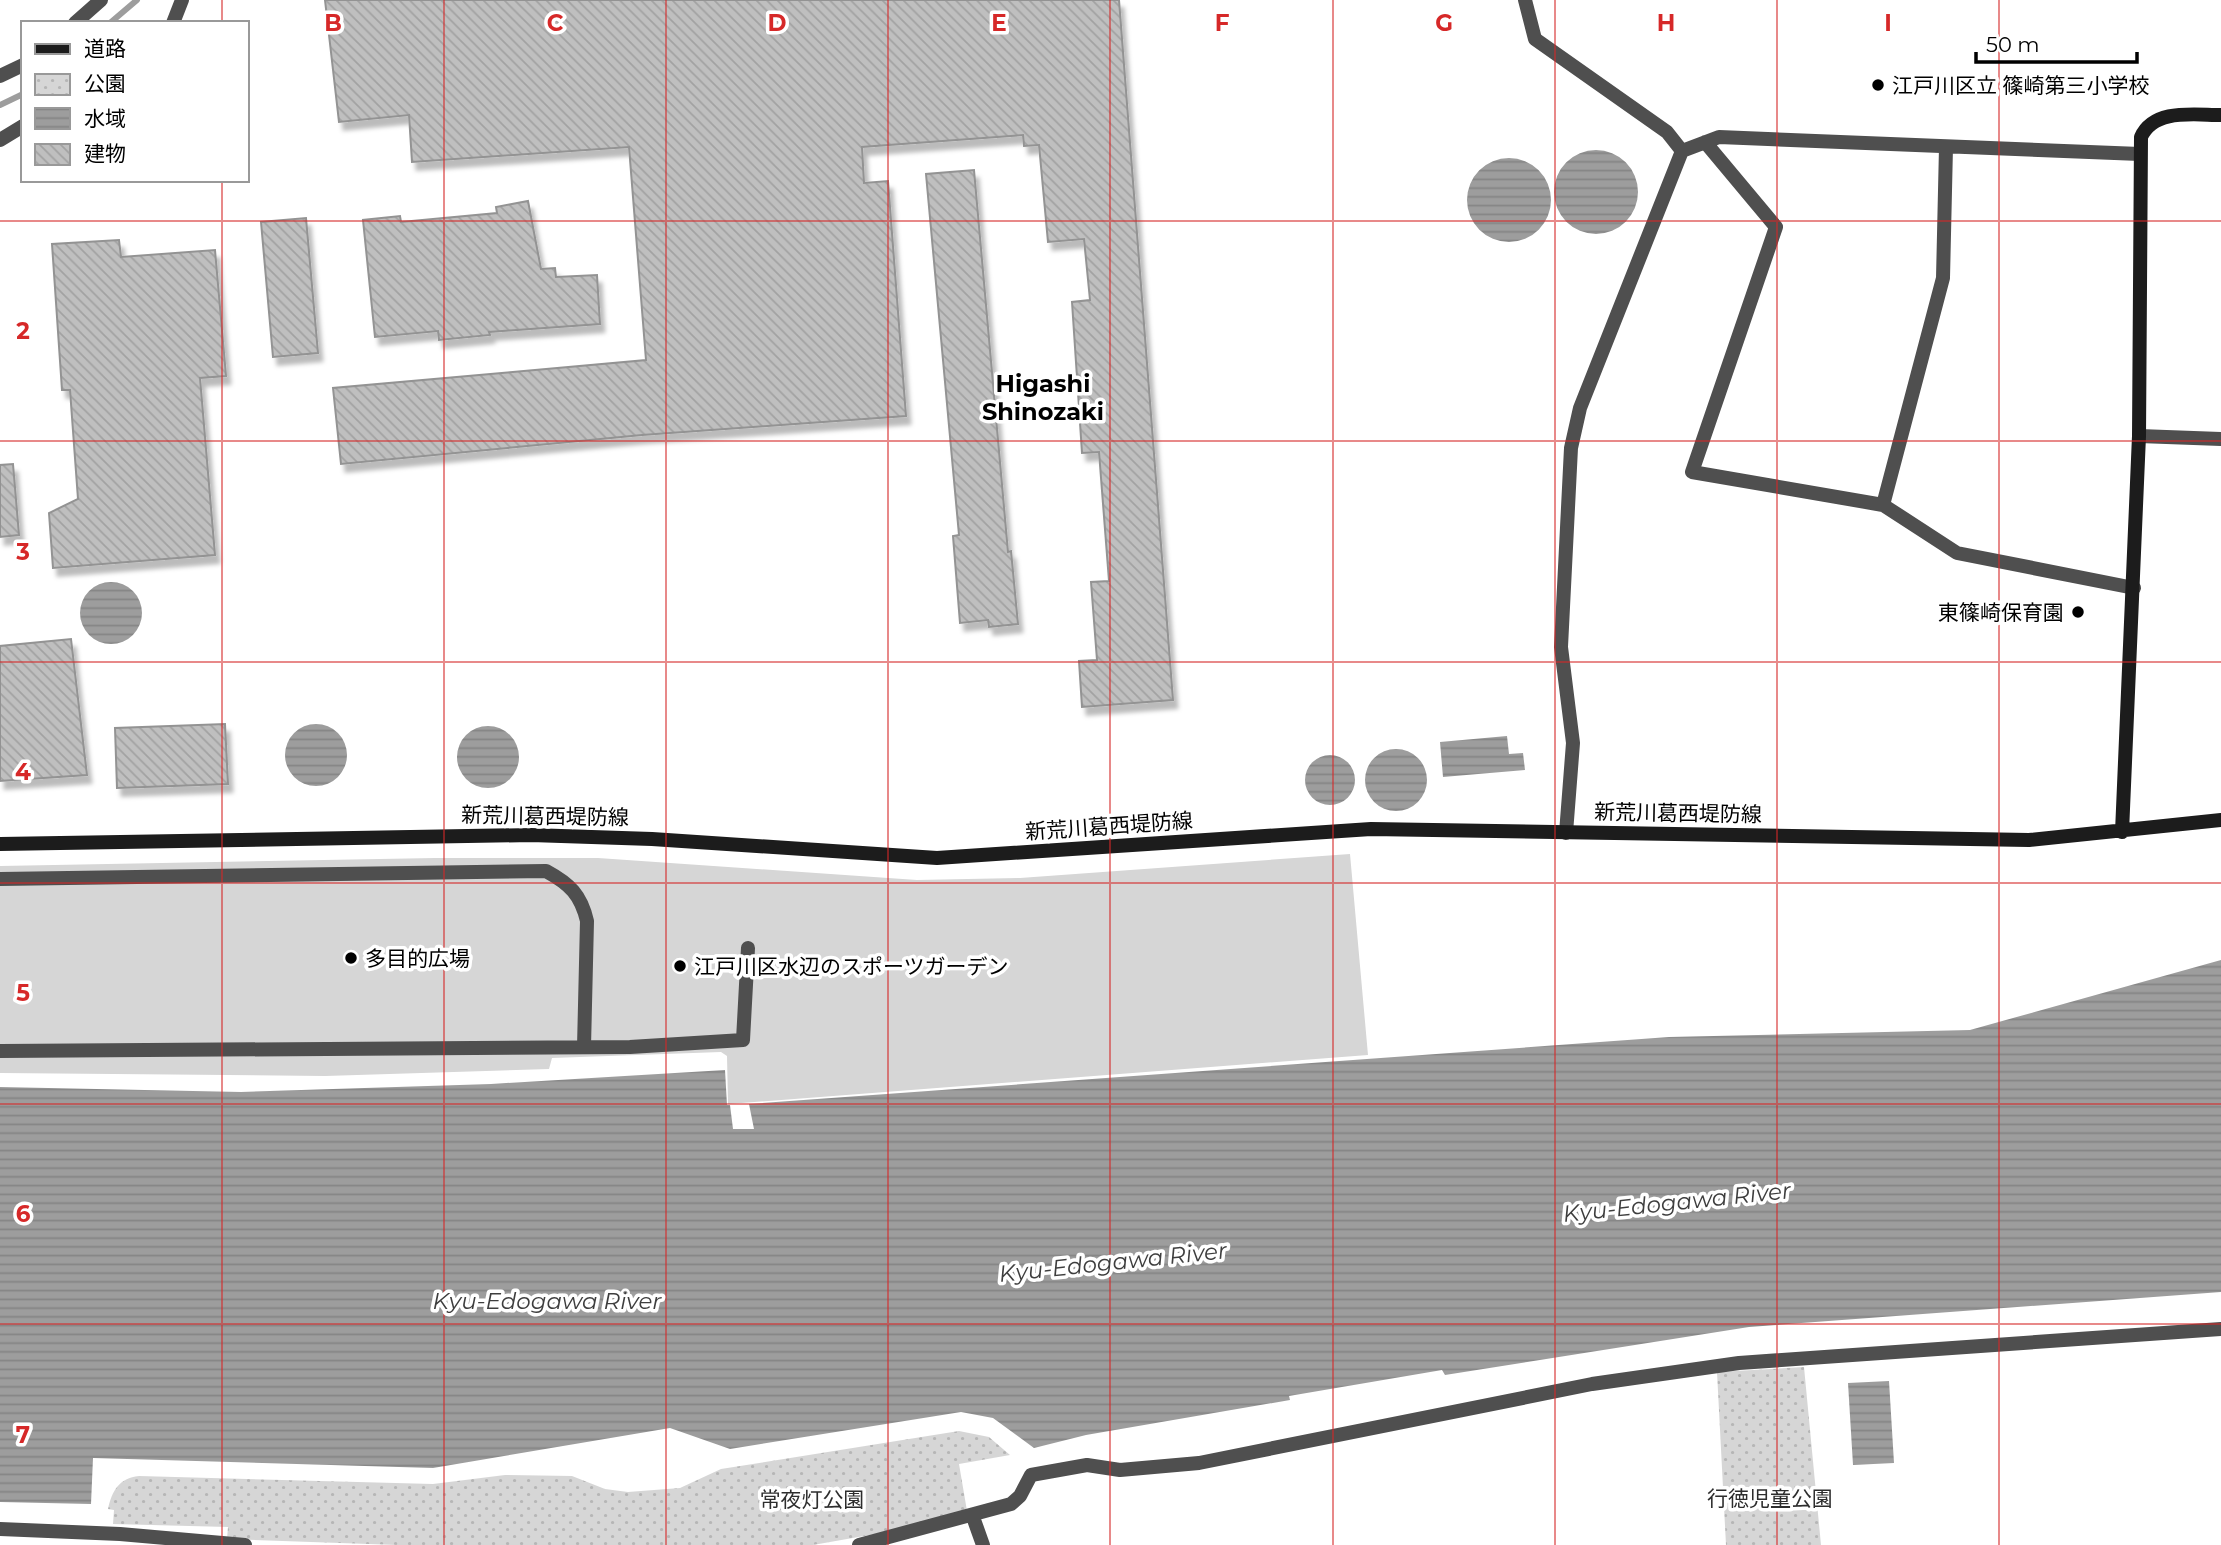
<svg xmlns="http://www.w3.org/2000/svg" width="2221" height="1545" viewBox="0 0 2221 1545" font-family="Montserrat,'Noto Sans JP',sans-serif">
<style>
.park{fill:url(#park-dots)}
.pitch{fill:#d6d6d6}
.water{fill:url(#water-rules)}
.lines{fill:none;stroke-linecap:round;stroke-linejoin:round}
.stream{stroke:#9d9d9d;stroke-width:6}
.building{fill:url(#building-back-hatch);stroke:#939393;stroke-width:2;filter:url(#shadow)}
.street{stroke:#4f4f4f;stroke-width:14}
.secondary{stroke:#1c1c1c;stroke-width:14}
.grid{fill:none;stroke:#d62828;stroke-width:2;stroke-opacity:0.55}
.poi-dot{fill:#000;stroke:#fff;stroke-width:2.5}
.labels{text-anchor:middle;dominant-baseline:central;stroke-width:7;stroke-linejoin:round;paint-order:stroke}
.poi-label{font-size:21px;fill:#000;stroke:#fff;text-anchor:start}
.street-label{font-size:21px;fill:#000;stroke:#fff}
.park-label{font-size:21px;fill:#2d2d2d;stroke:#fff}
.water-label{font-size:23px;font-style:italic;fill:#3e3e3e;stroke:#fff}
.quarter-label{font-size:24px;font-weight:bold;fill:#000;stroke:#fff}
.grid-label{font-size:23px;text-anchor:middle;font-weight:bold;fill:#d62828;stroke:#fff;stroke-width:7;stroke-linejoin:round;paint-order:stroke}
</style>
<defs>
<pattern id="park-dots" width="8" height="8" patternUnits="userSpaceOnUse" patternTransform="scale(1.75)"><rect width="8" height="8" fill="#d6d6d6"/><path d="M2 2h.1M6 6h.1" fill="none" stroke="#b6b6b6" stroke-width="1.8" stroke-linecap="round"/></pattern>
<pattern id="water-rules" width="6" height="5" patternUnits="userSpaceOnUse" patternTransform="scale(1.75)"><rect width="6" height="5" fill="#9d9d9d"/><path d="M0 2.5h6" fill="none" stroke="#858585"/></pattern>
<pattern id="building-back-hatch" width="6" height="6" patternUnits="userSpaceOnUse" patternTransform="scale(1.75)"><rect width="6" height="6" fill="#bfbfbf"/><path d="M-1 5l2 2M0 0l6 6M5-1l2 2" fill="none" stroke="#a2a2a2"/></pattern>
<filter id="shadow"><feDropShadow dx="4.5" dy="8" stdDeviation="2" flood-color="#0004"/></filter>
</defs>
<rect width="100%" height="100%" fill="#fff"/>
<path class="park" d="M1804,1367l17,178h-95l-9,-173z
M959,1431l30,6 21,18 -51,9 8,47 -86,22 -68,12h-416l-170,-6 1,-12 -115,-3 1,-14 -6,-1c4,-18 11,-31 31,-33l294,8 72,-9 67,1 33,13 23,3 52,-4 41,-19z"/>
<path class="pitch" d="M1350,854l18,201 -640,49 -1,-48 -6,-4 -169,6 -3,11 -224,7 -325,-3v-207l435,-8h163l319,22 103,-2z"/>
<path class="water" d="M1554 192a42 42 0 1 1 84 0a42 42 0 1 1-84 0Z
M1467 200a42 42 0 1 1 84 0a42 42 0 1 1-84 0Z
M80 613a31 31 0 1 1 62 0a31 31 0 1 1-62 0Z
M285 755a31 31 0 1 1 62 0a31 31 0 1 1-62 0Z
M457 757a31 31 0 1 1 62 0a31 31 0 1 1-62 0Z
M1507,736l2,18 14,-1 2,17 -82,7 -3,-35z
M1365 780a31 31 0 1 1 62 0a31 31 0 1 1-62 0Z
M1305 780a25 25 0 1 1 50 0a25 25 0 1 1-50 0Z
M2221,960v332l-472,35 -304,48 -3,-5 -153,26 1,4 -204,35 -52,13 -41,-30 -32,-6 -231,37 -60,-21 -237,40 -340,-10 -2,46 -91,-2v-415l241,5 250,-8 234,-14 2,35h3l3,24h21l-5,-25 920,-67 301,-7z
M1889,1381l5,82 -41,2 -5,-82z"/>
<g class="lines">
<path class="stream" d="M110,23l27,-23
M0,105l23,-11"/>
</g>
<path class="building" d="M325,0h794l54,700 -91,7 -3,-46 18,-1 -6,-78 18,-1 -10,-129 -17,1 -10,-151 18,-2 -6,-61 -36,3 -9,-97 -15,1 -1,-11 -161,12 2,36 24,-2 18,235 -264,19 -301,29 -8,-76 313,-28 -17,-213 -217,15 -3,-47 -70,7z
M974,170l34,382 3,-1 7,73 -29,3 -1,-7 -28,3 -7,-87 6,-1 -33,-361z
M528,201l13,68 14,-1 1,9 41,-2 3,49 -111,8 1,3 -51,5 -1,-9 -63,6 -12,-117 37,-4 1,6 96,-9 -1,-6z
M306,218l12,135 -45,4 -12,-135z
M119,240l2,17 94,-7 11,126 -26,2 15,177 -162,13 -4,-55 29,-14 -8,-109h-8l-10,-146z
M13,464l6,71 -19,2v-72z
M71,639l16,136 -87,6v-135z
M225,724l3,60 -111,4 -2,-60z"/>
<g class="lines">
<path class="street" d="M1525,0l10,39 132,93 15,19 -102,257 -9,40 -10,199 12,96 -7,90
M75,23l26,-23
M173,23l9,-23
M0,76l23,-11
M0,140l23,-14
M1705,142l71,85 -84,245 191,33 74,48 177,35
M1682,151l37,-14 421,17
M2139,436l82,3
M1883,505l60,-227 3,-131
M0,879l546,-8c24,13 35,24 41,50l-3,126
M0,1051l630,-4 113,-7 5,-92
M973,1517l10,28
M0,1529l120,5 125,11
M859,1545l152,-41 9,-8 11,-21 56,-10 33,5 79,-7 393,-79 147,-21 482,-34"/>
<path class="secondary" d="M2122,832l17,-396 2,-299c13,-29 53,-22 80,-22
M0,844l531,-9 121,4 285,19 434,-29 658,11 192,-20"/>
</g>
<path class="grid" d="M222,0v23M444,0v1545M666,0v1545M888,0v1545M1110,0v1545M1333,0v1545M1555,0v1545M1777,0v1545M1999,0v1545M222,180v1365M0,221h2221M0,441h2221M0,662h2221M0,883h2221M0,1104h2221M0,1324h2221"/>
<g class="poi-dot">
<circle cx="1878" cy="85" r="7"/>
<circle cx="2078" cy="612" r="7"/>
<circle cx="351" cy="958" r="7"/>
<circle cx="680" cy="966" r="7"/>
</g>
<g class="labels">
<g class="poi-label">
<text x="1892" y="85">江戸川区立 篠崎第三小学校</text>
<text x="2064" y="612" text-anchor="end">東篠崎保育園</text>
<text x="365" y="958">多目的広場</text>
<text x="694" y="966">江戸川区水辺のスポーツガーデン</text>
</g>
<g class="street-label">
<text transform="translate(1678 813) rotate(1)">新荒川葛西堤防線</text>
<text transform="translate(545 816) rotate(1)">新荒川葛西堤防線</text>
<text transform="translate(1109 826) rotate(-4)">新荒川葛西堤防線</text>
</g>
<g class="park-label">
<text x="1770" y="1498">行徳児童公園</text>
<text x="812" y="1499">常夜灯公園</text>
</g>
<g class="water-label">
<text transform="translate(1677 1202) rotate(-6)">Kyu-Edogawa River</text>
<text transform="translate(1113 1262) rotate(-6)">Kyu-Edogawa River</text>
<text x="547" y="1301">Kyu-Edogawa River</text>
</g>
<g class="quarter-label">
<text x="1043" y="383">Higashi<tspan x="1043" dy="28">Shinozaki</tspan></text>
</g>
</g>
<g class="grid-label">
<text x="333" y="31">B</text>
<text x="555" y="31">C</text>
<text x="777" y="31">D</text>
<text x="999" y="31">E</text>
<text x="1222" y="31">F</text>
<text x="1444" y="31">G</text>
<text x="1666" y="31">H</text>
<text x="1888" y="31">I</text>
<text x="23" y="339">2</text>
<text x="23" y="560">3</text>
<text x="23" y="780">4</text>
<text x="23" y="1001">5</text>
<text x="23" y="1222">6</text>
<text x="23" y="1443">7</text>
</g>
<rect x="21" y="21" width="228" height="161" fill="#ffffff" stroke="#999999" stroke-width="2"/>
<rect x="35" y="44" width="35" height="10" fill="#1c1c1c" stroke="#999999" stroke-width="2"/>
<text x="84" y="56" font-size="21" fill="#000000">道路</text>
<rect x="35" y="74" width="35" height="21" fill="url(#park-dots)" stroke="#999999" stroke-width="2"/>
<text x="84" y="91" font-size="21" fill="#000000">公園</text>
<rect x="35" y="108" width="35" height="21" fill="url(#water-rules)" stroke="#999999" stroke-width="2"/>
<text x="84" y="126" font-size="21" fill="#000000">水域</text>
<rect x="35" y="144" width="35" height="21" fill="url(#building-back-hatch)" stroke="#999999" stroke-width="2"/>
<text x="84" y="161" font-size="21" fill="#000000">建物</text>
<path d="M1976 52v10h161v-10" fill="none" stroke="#000000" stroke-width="3.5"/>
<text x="1986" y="52" font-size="21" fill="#000000" stroke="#ffffff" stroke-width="5" paint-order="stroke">50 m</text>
</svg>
